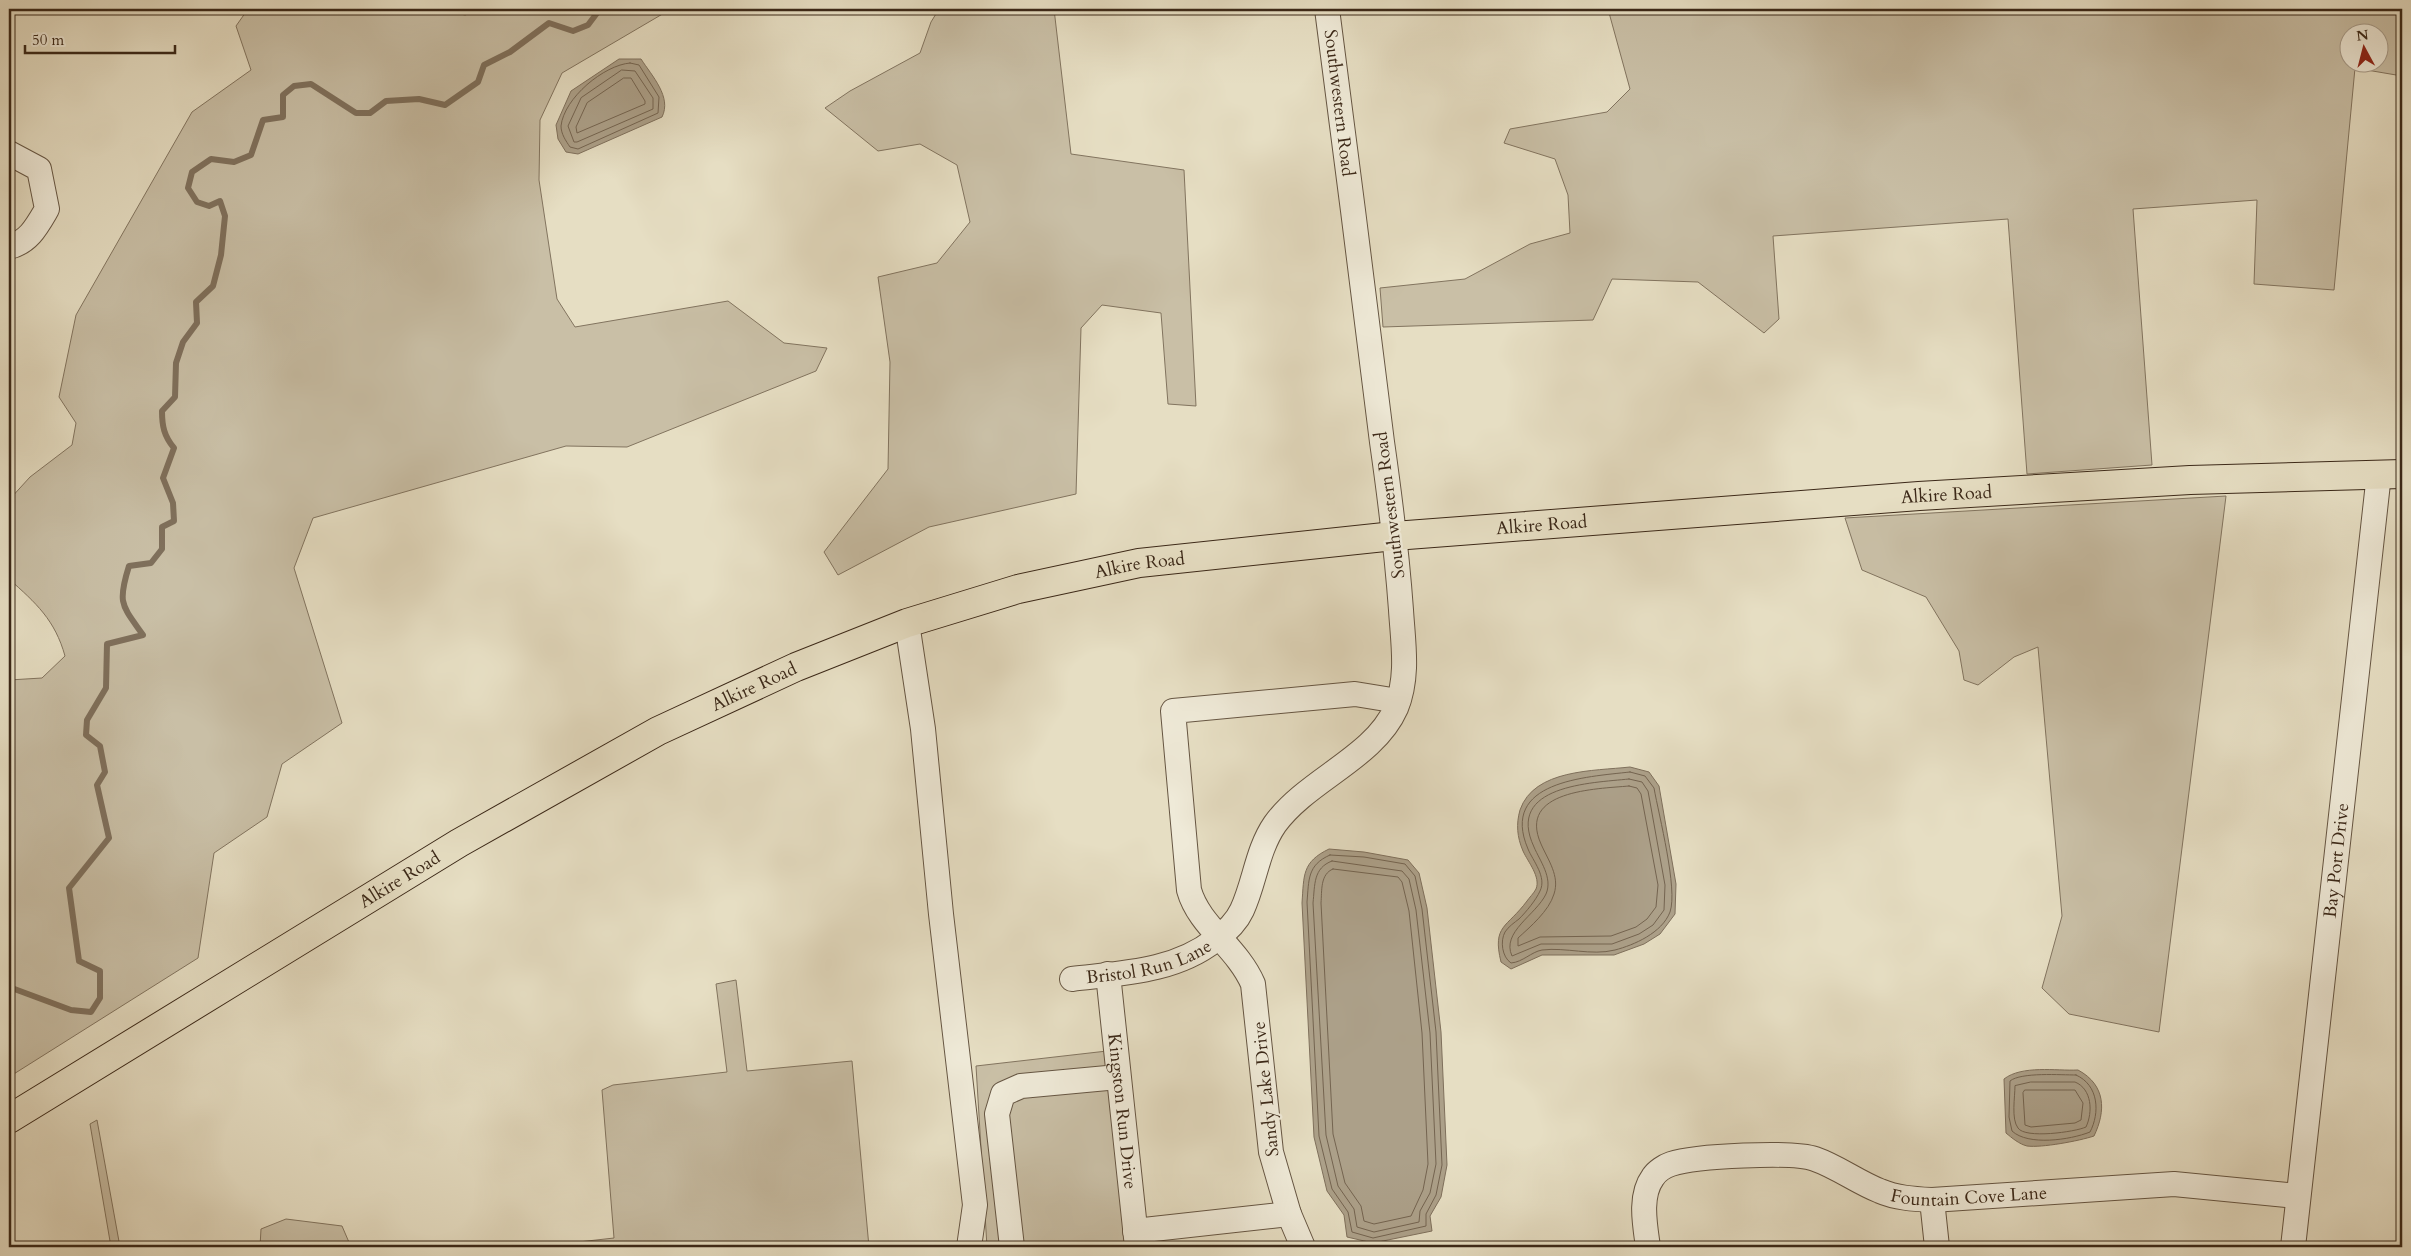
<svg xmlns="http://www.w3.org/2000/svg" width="2411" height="1256" viewBox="0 0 2411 1256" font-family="Cardo,serif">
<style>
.green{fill:#c9bfa6;stroke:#82745f;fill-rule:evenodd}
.water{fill:#aca089;stroke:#7f705c}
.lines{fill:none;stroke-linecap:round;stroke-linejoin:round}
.shore{stroke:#746450;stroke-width:1}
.stream{stroke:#7f705c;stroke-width:6}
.minor-casing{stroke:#665643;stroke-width:26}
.major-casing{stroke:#3b2818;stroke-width:30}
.minor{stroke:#efead8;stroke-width:24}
.major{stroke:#e6dec3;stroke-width:28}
.labels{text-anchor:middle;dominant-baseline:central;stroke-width:4.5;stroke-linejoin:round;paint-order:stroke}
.street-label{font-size:18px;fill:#3b2818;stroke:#efead8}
</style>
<rect width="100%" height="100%" fill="#e6dec3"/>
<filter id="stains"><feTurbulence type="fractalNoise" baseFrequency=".004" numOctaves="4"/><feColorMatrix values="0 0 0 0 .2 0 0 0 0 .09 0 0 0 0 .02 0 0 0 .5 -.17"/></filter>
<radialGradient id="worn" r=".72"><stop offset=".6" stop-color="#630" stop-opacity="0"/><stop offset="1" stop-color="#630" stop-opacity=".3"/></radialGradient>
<path class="green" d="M248,9h192l25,6 20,-6h186l-109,64 -22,47 -1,60 18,119 18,28 153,-26 56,42 43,5 -11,23 -189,76 -61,-1 -253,72 -19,50 48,155 -60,41 -15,53 -53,36 -16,105 -189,119v-397l33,-2 23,-22c-10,-36 -29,-53 -56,-77v-79l21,-23 42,-32 4,-22 -17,-26 17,-82 116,-203 59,-42 -15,-44z
M939,9h115l17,145 113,16 12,236 -28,-2 -7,-91 -59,-8 -21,23 -5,166 -147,33 -91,48 -14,-23 64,-83 2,-107 -12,-85 59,-14 33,-41 -13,-57 -37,-21 -42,7 -53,-43 25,-17 70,-38 11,-31z
M1608,9h794v67l-47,-8 -21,222 -80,-6 3,-84 -124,9 19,256 -125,9 -19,-255 -235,17 6,83 -15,14 -66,-51 -86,-3 -19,41 -210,7 -3,-39 85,-9 65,-35 40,-11 -2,-38 -13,-36 -51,-16 6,-14 97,-17 23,-23zM2348,32h30v30h-30z
M2226,496l-67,536 -90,-18 -27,-26 20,-72 -24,-269 -24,10 -36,28 -14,-5 -5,-29 -33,-54 -64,-27 -17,-52z
M736,980l11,91 105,-10 17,186h-335l80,-9 -12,-148 11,-5 114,-13 -11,-88z
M1107,1051l20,196h-140l-11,-181z
M97,1120l23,127h-9l-21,-123z
M286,1219l56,7 9,21h-91l1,-18z"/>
<path class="water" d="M619,59h22c11,17 31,38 21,58l-84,37 -12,-2 -8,-13 -2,-14 15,-34z
M1630,767l19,5 10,14 17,98 -1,30 -15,20 -16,10 -30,11h-72l-31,14 -10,-7c-9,-37 6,-34 26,-61 2,-3 7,-8 9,-12 5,-12 -8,-27 -13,-38 -6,-14 -7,-27 -3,-41 14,-41 74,-39 110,-43z
M1329,849l35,3 44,8 11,13 8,35 14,124 6,133 -6,32 -11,19 2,15 -59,12 -26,-6 -3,-22 -17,-24 -13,-54 -12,-234c2,-28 0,-41 27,-54z
M2078,1070c28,15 28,41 16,66 -15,5 -53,12 -67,10 -8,-2 -15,-8 -21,-13l-2,-54c18,-14 52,-8 74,-9z"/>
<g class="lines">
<path class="shore" d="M630,63l9,2 20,32 -1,16 -80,36 -8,-2c-4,-6 -9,-13 -9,-21 3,-28 43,-61 69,-63z
M622,70l13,1 18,27v11l-76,33h-3l-6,-16 13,-28z
M624,78h7l14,23v3l-68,29 -1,-6 11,-24z
M1630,772l15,4 9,12c5,28 24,101 16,124 -8,21 -36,33 -55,38 -24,6 -49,-3 -73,0 -11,2 -19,12 -31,13 -9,-6 -11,-22 -6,-31 3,-5 10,-10 14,-13 7,-7 17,-19 21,-28 7,-14 -7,-30 -12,-42 -29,-68 58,-72 102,-77z
M1629,779l13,3 6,9 17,94 -1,25 -11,15 -14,9 -27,10h-71l-29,12c-11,-24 24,-41 34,-62 7,-16 -6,-33 -12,-47 -29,-62 57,-64 95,-68z
M1629,786l8,2 4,6 17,91 -2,22 -9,12 -11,8 -25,9 -71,1 -22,9v-8c12,-11 31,-27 36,-44 6,-18 -6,-34 -13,-50 -24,-54 55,-55 88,-58z
M1330,855l34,2 41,7 10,12 7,33 14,123 6,133 -6,30 -10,19v12l-53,12 -21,-6 -4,-20 -16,-23 -13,-53 -12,-234c2,-22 0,-37 23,-47z
M1332,861l70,10 7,8 7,31 14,123 6,131 -6,29 -10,18 -1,11 -45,10 -17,-5 -3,-18 -16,-23 -12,-51 -13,-232c2,-18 0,-35 19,-42z
M1333,869l65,8 4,5 7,29 13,122 6,131 -5,26 -12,26 -37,8 -10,-3 -3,-15 -16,-23 -12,-49 -12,-231c1,-12 -1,-29 12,-34z
M2076,1075c23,10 24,38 14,57 -20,8 -62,14 -78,-1l-3,-14 1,-36c11,-9 51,-6 66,-6z
M2031,1082h44c17,7 18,30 11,45 -11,5 -61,12 -68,1 -7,-9 -3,-31 -3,-42z
M2025,1090h50l8,13 -2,17 -6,3 -44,4 -6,-2 -2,-32z"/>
<path class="stream" d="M9,987l62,23 20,2 9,-14v-27l-21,-10 -10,-73 40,-50 -12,-53 8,-13 -5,-26 -14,-11 1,-15 19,-32 1,-44 36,-9c-21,-30 -26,-31 -14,-69l22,-3 11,-14v-22l12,-6 -1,-18 -10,-25 11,-30c-10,-12 -12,-22 -12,-37l13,-14 1,-34 7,-21 14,-19 -1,-21 17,-16 8,-31 4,-39 -5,-15 -11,5 -12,-4 -9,-14 4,-16 19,-13 23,3 17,-7 12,-35 20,-3v-22l11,-9 17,-2 45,29h14l16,-12 33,-2 26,6 33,-23 6,-17 26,-13 39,-29 24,8 15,-6 12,-16"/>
<defs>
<g id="minor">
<path d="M9,153l30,16 8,40c-10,17 -18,33 -38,38"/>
<path d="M907,623l16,106 18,185 34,291 -6,42"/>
<path id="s1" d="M1108,974l29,273"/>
<path id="s2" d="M1072,979c50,-6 102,-7 143,-39 11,-8 21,-17 27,-30 13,-28 15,-60 33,-86 33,-45 99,-66 121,-116 13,-32 7,-65 5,-98 -4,-56 -11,-112 -19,-168 -18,-144 -36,-289 -55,-433"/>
<path d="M1932,1200l5,47"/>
<path d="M1135,1231l154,-17"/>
<path d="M1012,1247l-15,-133 6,-20 18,-8 97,-9"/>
<path d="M1303,1247l-14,-33 -18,-62 -18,-168c-16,-37 -54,-58 -64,-94l-16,-179 182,-17 43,7"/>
<path id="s3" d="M1648,1247c-3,-22 -9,-51 5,-70 4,-6 12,-11 18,-13 24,-8 122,-13 144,-5 23,8 42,23 65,32 16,7 34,8 52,9l242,-16 123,12"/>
<path id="s4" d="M2293,1247l86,-773"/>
</g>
<g id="major">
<path id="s5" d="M9,1119l450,-276 199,-112 138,-64 111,-44 111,-34 121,-26 255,-27 525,-40 271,-16 212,-6"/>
</g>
</defs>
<use href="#minor" class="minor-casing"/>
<use href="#major" class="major-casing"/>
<use href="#minor" class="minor"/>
<use href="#major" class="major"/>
</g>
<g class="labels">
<g class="street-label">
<text transform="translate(1339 103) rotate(83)">Southwestern Road</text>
<text stroke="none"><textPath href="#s5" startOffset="2078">Alkire Road</textPath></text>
<text transform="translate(1390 505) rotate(-97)">Southwestern Road</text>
<text stroke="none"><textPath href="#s5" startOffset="1672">Alkire Road</textPath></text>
<text stroke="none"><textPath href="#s5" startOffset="1268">Alkire Road</textPath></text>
<text stroke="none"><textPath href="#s5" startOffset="862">Alkire Road</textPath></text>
<text stroke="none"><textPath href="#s4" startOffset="389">Bay Port Drive</textPath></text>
<text stroke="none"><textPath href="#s5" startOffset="458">Alkire Road</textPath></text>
<text stroke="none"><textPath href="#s2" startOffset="79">Bristol Run Lane</textPath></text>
<text transform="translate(1266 1089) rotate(-96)">Sandy Lake Drive</text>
<text stroke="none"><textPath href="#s1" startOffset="138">Kingston Run Drive</textPath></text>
<text stroke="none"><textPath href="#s3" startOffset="402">Fountain Cove Lane</textPath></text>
</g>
</g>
<rect width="2411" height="1256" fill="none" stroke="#e6dec3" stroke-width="30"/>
<rect x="10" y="10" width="2391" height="1236" fill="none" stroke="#3b2818" stroke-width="2.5"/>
<rect x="15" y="15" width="2381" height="1226" fill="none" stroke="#3b2818"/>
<g transform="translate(2364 48) rotate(353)"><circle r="24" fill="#efead8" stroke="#a79c8b"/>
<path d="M0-4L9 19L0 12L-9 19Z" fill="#8f2418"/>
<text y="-8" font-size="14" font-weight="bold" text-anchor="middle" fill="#3b2818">N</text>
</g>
<path d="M25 45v8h150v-8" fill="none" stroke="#3b2818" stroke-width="2.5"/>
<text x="32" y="45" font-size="15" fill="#3b2818" stroke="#efead8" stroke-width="4" paint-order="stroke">50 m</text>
<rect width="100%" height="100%" filter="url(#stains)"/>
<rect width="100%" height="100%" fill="url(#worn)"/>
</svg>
